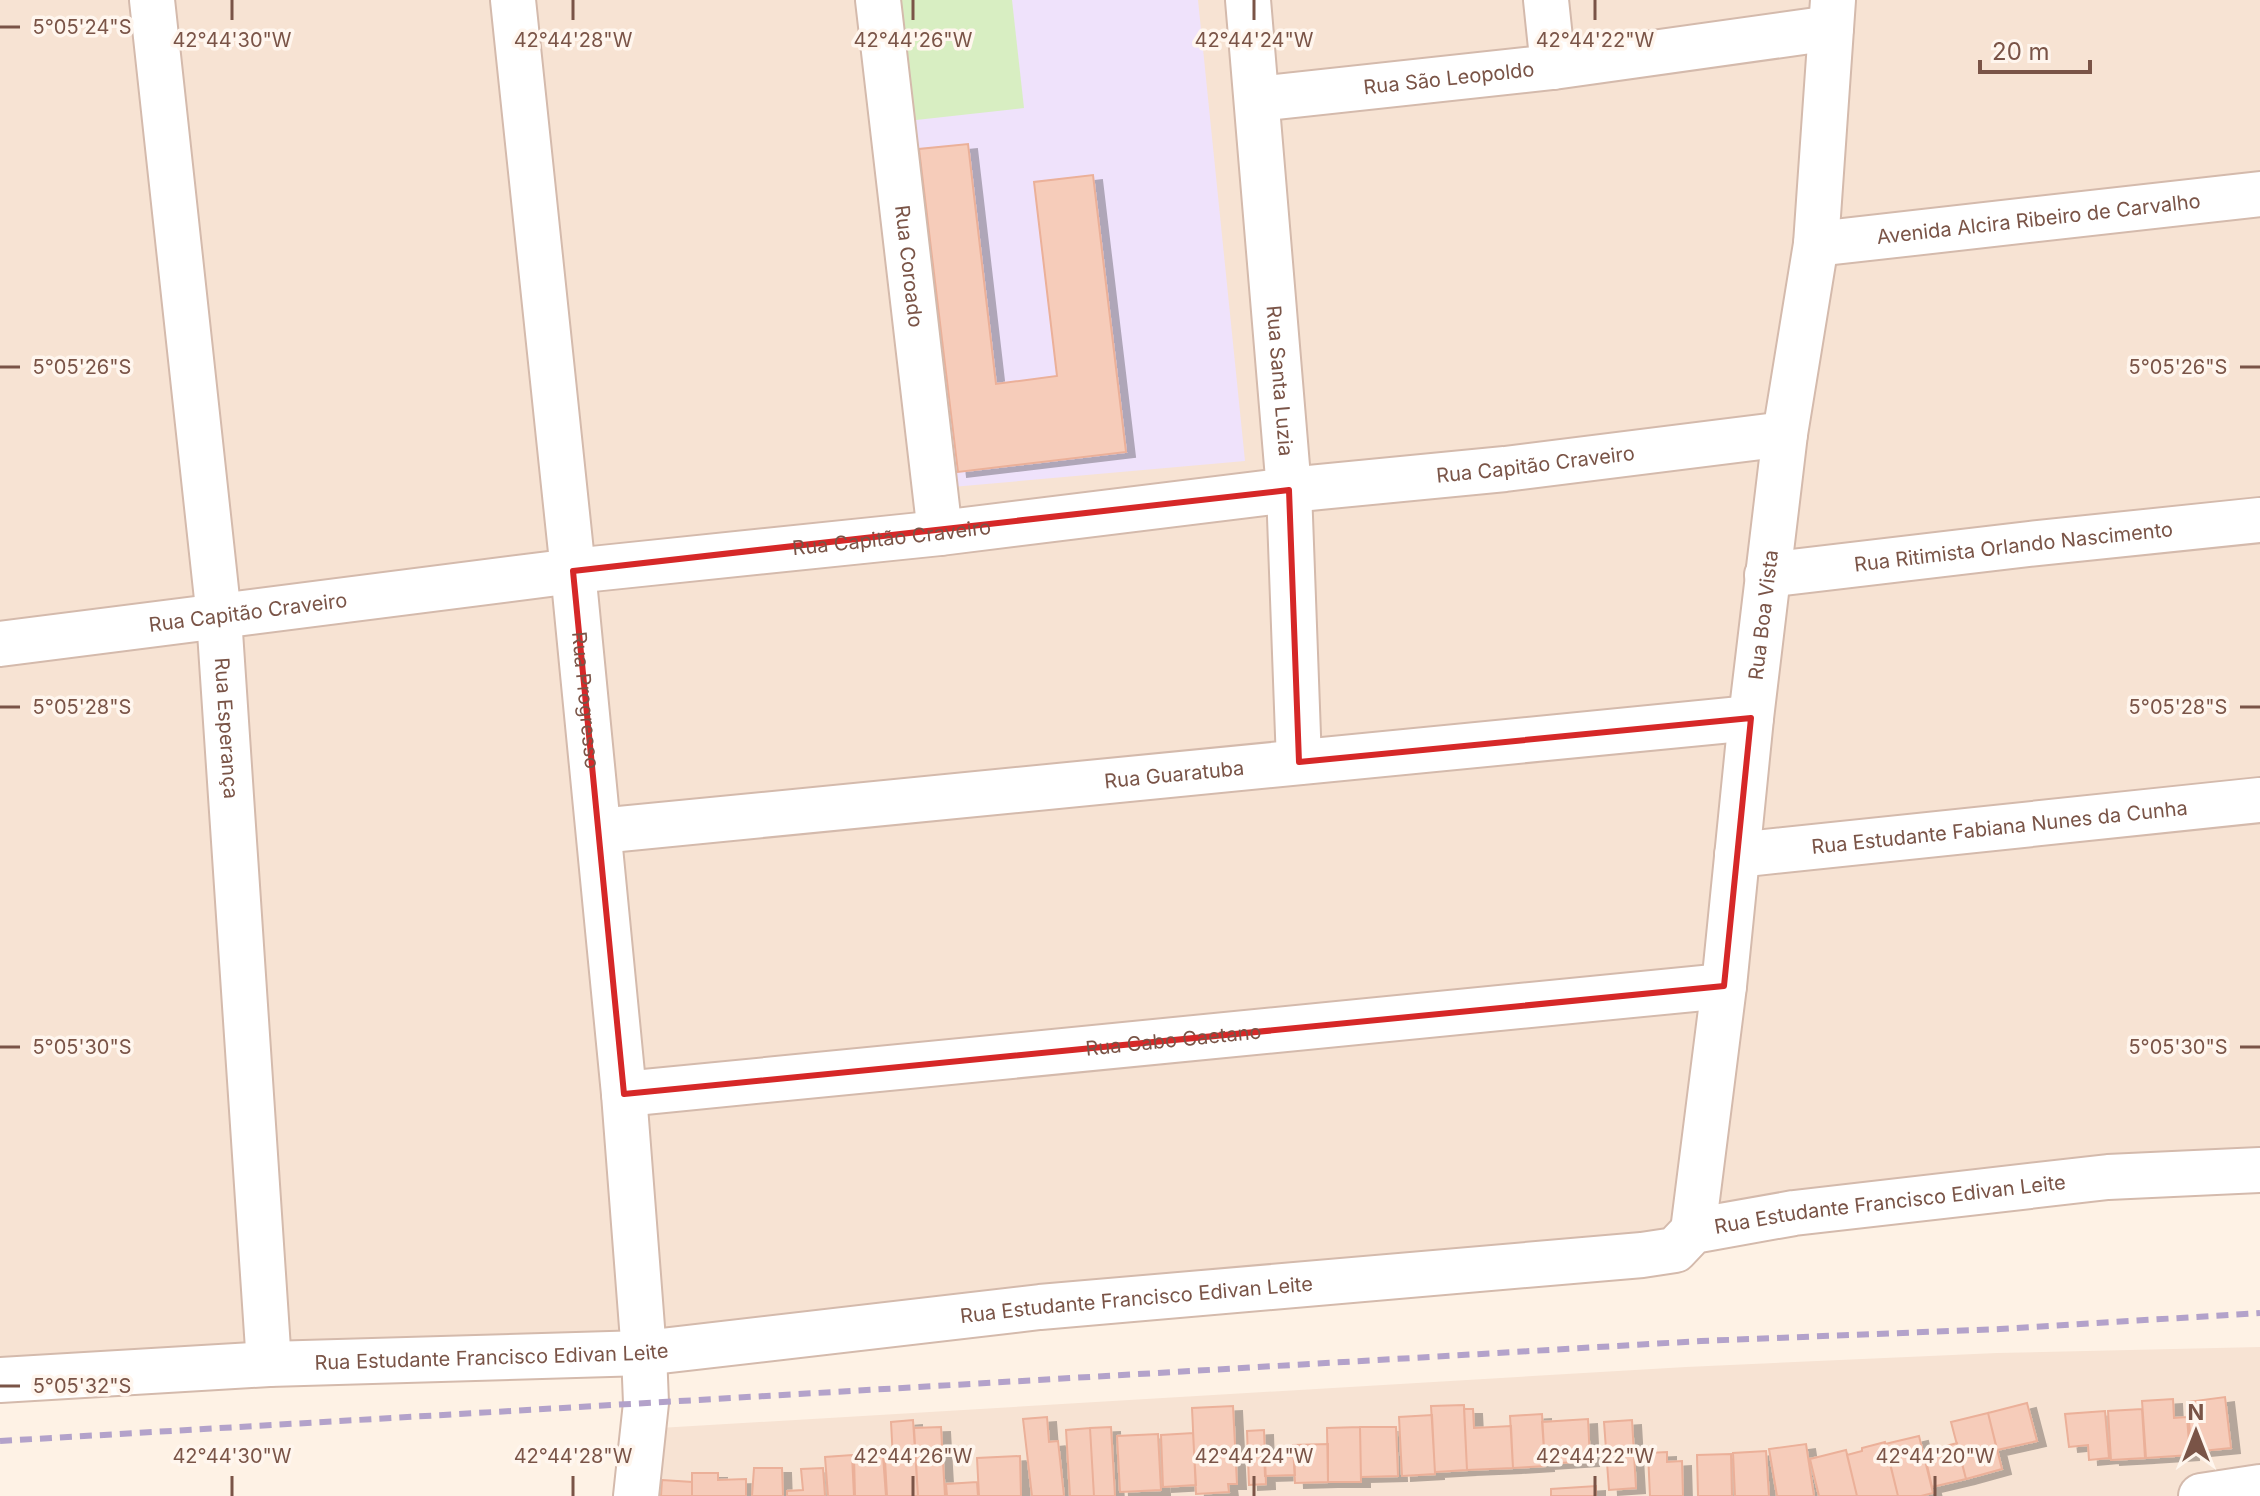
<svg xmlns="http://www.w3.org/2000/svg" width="2260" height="1496" viewBox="0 0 2260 1496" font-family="Inter,sans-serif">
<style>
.residential{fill:#f7e3d3}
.education{fill:#efe2fb}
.green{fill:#d8eec2}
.building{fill:#f6ccba;stroke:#ebb099;stroke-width:2;filter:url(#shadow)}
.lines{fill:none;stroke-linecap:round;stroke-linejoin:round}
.minor-casing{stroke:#d4baac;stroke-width:48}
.minor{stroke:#fff;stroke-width:44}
.rail{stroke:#b3a2ca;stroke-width:6;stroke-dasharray:12 8;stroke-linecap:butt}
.marked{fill:none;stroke:#d62828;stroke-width:6;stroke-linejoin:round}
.ticks{fill:none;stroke:#7a5447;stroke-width:3}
.labels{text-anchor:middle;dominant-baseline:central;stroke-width:7;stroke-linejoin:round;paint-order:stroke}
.street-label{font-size:20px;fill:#7a5447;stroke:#fff6ee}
.ticks-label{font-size:20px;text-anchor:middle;fill:#7a5447;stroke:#fff6ee;stroke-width:7;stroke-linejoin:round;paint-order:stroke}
</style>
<defs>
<filter id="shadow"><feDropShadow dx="9" dy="5" stdDeviation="0" flood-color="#0004"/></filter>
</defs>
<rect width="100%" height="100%" fill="#fef2e5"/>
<path class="residential" d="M0,0h2260v1170l-585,80 -1675,130z
M2260,1347v149h-1624l23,-68 1027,-61 311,-14z"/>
<path class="education" d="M885,0h313l47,461 -293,26z"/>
<path class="green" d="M894,0h118l12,108 -117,13z"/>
<path class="building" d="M968,144l28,240 61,-8 -23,-194 59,-7 33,277 -168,20 -39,-323z
M2225,1397l6,51 -39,4 -5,-50z
M2173,1399l1,19 13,-1 3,38 -44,3 -4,-57z
M2027,1403l10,38 -40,9 -9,-37z
M1464,1405l3,65 -32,2 -4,-66z
M1233,1406l4,78h-9l1,8 -33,2 -4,-86z
M1464,1409h9l1,19 37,-2 2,42 -46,2z
M2142,1409l3,49 -34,2 -3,-49z
M2105,1411l4,47 -20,2 -1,-15 -19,2 -4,-33z
M1988,1413l14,56 -36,10 -15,-57z
M1542,1414l3,52 -32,2 -3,-52z
M1432,1415l3,59 -33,2 -3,-59z
M1047,1417l2,25 9,-1 6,55h-32l-9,-77z
M1588,1419l2,42 -45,3 -3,-42z
M913,1420l5,76h-31l-2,-36h8l-2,-38z
M1632,1420l4,68 -27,2 -5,-68z
M941,1427l4,69h-27l-4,-68z
M1111,1427l4,69h-21l-4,-68z
M1360,1427l1,55h-33l-1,-54z
M1360,1427h36l2,49 -37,1z
M1090,1428l4,68h-24l-4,-66z
M1264,1430l2,54 -17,1 -2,-54z
M1193,1433l3,52 -33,2 -2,-52z
M1158,1434l3,56 -41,2 -3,-56z
M1919,1436l14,57 -12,3h-23l-13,-52z
M1885,1442l13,54h-41l-10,-41 15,-4v-3z
M1957,1443l9,36 -34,8 -8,-35z
M1328,1444v38l-33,1 -2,-38z
M1806,1444l8,52h-37l-8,-47z
M1846,1450l11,46h-38l-9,-37z
M1294,1451l1,24 -30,1 -1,-24z
M1766,1451l3,45h-34l-2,-43z
M1667,1452v10l15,-1 1,35h-33l-2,-43z
M1731,1454l1,42h-34l-1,-41z
M852,1455l2,41h-26l-3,-39z
M883,1456l3,40h-31l-1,-39z
M1020,1456l1,40h-42l-2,-38z
M754,1468h28l1,28h-31z
M823,1468l2,28h-38v-5l16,-1 -2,-21z
M692,1473h26v7l28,-1v17h-54z
M662,1480l30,2v14h-31z
M977,1482l1,14h-31l-1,-12z
M1596,1486v10h-45v-7z"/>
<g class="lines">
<defs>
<g id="minor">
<path id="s1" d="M152,0l67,617 50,747"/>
<path id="s2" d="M513,0l60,571 51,523 20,259 2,50 -10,93"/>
<path id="s3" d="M878,0l62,533"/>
<path id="s4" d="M1248,0l41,490 10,272"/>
<path d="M1546,0l7,67"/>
<path id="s5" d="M1258,99l295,-32 278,-39"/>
<path id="s6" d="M1816,244l444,-50"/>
<path id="s7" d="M1767,575l262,-31 231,-24"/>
<path id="s8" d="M0,644l573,-73 367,-38 349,-43 216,-21 280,-35"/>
<path id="s9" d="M599,831l1152,-113"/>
<path id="s10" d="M1737,855l523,-55"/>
<path id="s11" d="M624,1094l1100,-108"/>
<path id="s12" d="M1693,1231l31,-245 27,-268 34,-284 31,-190 17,-244"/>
<path id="s13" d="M0,1380l269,-16 375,-11 396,-46 602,-52 33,-5 18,-19 101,-18 314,-36 152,-7"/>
<path d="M2201,1496l59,-9"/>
</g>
</defs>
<use href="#minor" class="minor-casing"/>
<use href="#minor" class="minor"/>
<path class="rail" d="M0,1441l1701,-100 299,-12 260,-16"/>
</g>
<path class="marked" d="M1289,490l10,272 452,-44 -27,268 -1100,108 -51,-523z"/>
<path class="ticks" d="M232,0v20M573,0v20M913,0v20M1254,0v20M1595,0v20M0,27h20M0,367h20M2240,367h20M0,707h20M2240,707h20M0,1047h20M2240,1047h20M0,1386h20M232,1476v20M573,1476v20M913,1476v20M1254,1476v20M1595,1476v20M1935,1476v20"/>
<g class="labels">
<g class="street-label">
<text stroke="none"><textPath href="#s5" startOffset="192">Rua São Leopoldo</textPath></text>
<text stroke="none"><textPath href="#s6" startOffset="224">Avenida Alcira Ribeiro de Carvalho</textPath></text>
<text stroke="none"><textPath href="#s3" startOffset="268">Rua Coroado</textPath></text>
<text stroke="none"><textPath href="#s4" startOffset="382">Rua Santa Luzia</textPath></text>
<text stroke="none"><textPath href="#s8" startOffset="1546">Rua Capitão Craveiro</textPath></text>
<text stroke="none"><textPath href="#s8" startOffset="898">Rua Capitão Craveiro</textPath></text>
<text stroke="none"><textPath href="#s7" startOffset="248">Rua Ritimista Orlando Nascimento</textPath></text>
<text stroke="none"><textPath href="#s8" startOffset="250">Rua Capitão Craveiro</textPath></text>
<text stroke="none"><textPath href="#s12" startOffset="620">Rua Boa Vista</textPath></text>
<text stroke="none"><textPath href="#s2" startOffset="704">Rua Progresso</textPath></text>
<text stroke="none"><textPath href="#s1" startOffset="732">Rua Esperança</textPath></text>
<text stroke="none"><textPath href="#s9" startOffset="578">Rua Guaratuba</textPath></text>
<text stroke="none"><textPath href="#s10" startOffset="264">Rua Estudante Fabiana Nunes da Cunha</textPath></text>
<text stroke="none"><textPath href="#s11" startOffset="552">Rua Cabo Caetano</textPath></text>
<text stroke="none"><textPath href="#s13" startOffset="1906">Rua Estudante Francisco Edivan Leite</textPath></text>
<text stroke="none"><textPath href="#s13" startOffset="1140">Rua Estudante Francisco Edivan Leite</textPath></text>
<text stroke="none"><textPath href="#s13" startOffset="492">Rua Estudante Francisco Edivan Leite</textPath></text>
</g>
</g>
<g class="ticks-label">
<text x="82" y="34">5°05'24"S</text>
<text x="232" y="47">42°44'30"W</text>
<text x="573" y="47">42°44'28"W</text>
<text x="913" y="47">42°44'26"W</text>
<text x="1254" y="47">42°44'24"W</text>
<text x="1595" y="47">42°44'22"W</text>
<text x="82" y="374">5°05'26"S</text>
<text x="2178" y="374">5°05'26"S</text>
<text x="82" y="714">5°05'28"S</text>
<text x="2178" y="714">5°05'28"S</text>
<text x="82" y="1054">5°05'30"S</text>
<text x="2178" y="1054">5°05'30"S</text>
<text x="82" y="1393">5°05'32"S</text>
<text x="232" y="1463">42°44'30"W</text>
<text x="573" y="1463">42°44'28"W</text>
<text x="913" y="1463">42°44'26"W</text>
<text x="1254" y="1463">42°44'24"W</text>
<text x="1595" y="1463">42°44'22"W</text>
<text x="1935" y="1463">42°44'20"W</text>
</g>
<g transform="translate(2196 1432)" stroke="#fff6ee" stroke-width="6" paint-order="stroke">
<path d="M0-6L14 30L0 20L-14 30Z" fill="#7a5447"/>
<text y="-12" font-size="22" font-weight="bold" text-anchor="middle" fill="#7a5447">N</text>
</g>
<path d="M1980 60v12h110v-12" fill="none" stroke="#7a5447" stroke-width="4"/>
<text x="1992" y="60" font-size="24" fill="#7a5447" stroke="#fff6ee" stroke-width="6" paint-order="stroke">20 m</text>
</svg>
